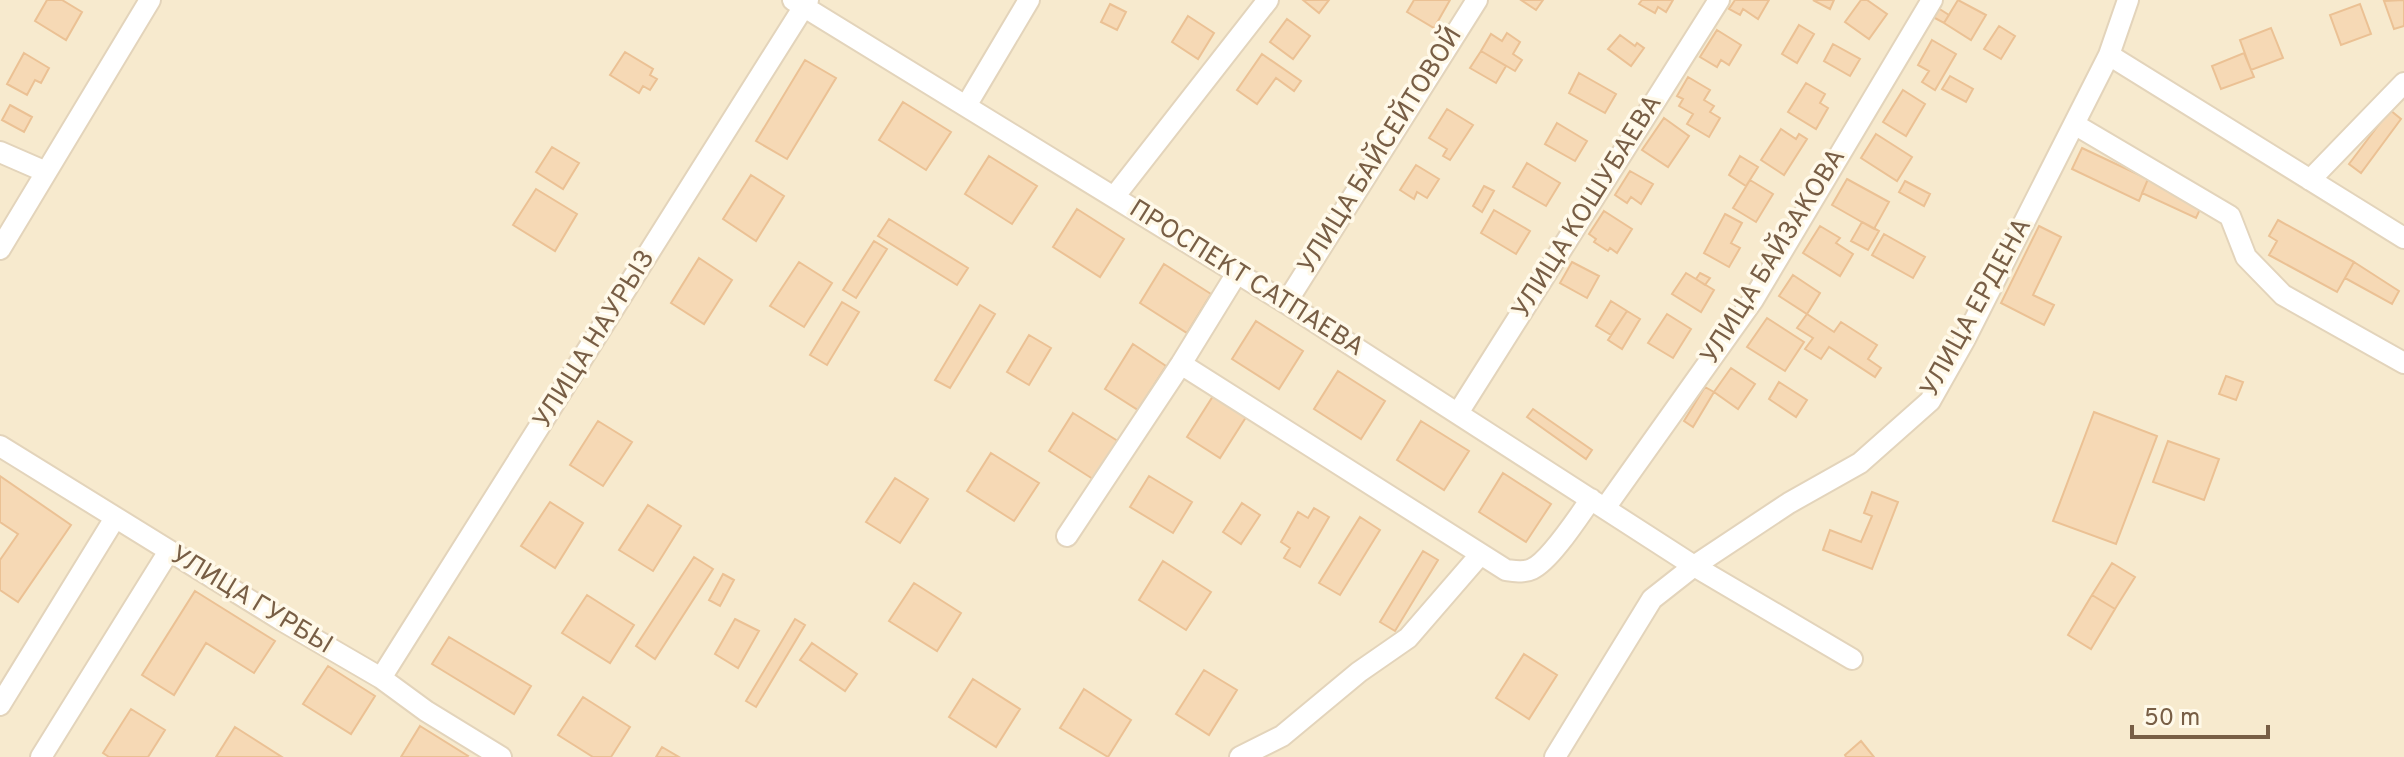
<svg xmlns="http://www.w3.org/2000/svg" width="2404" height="757" viewBox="0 0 2404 757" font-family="Overpass,sans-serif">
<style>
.residential{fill:#f7eace}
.building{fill:#f6d9b5;stroke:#ebc194;stroke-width:2}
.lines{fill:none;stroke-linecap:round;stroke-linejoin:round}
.minor-casing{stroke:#e3d4bb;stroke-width:24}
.minor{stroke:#fff;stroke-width:20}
.labels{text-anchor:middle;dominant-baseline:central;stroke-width:7;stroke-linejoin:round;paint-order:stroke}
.street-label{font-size:26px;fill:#785e45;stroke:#fff9e9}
</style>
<rect width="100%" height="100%" fill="#fef7e0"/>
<path class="residential" d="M0,0h2404v757h-2404z"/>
<path class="building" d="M47,0h15l20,12 -16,28 -31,-19z
M1303,0h26l-10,13z
M1414,0h36l-16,28 -27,-16z
M1521,0h22l-7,10z
M1642,0h31l-7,12 -8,-5 -3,6 -16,-9z
M1735,0h34l-11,19 -15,-10 -3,6 -11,-6z
M1813,0h21l-4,9z
M1861,0h6l20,14 -18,25 -24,-17z
M1958,0l28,15 -15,25 -27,-17z
M2404,0v26l-10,3 -10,-28z
M1110,4l16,8 -9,18 -16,-8z
M2360,4l11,30 -30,11 -11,-30z
M1938,8l11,7 -5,8 -11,-6z
M1188,16l26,17 -16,26 -26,-17z
M1287,19l23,17 -17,23 -23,-17z
M1799,25l15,9 -17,29 -15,-9z
M1999,26l16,10 -14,23 -17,-10z
M2271,28l12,30 -32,12 -11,-30z
M1717,30l24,15 -12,20 -8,-5 -4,7 -17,-10z
M1507,33l13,9 -7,12 9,6 -7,11 -34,-20 10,-17 11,7z
M1620,35l15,11 2,-3 7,5 -13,18 -23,-17z
M1932,40l24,14 -21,36 -13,-8 7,-11 -11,-6z
M1833,44l27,15 -10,17 -26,-15z
M1481,51l25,15 -10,17 -26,-15z
M625,52l28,17 -3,6 7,4 -7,11 -7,-4 -4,7 -29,-18z
M24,53l25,15 -8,15 -6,-3 -8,15 -20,-11z
M2244,53l10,24 -33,12 -9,-23z
M1262,54l39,27 -7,10 -18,-13 -19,26 -20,-14z
M805,60l31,18 -49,81 -31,-18z
M1579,73l37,21 -11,19 -36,-20z
M1950,76l23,13 -7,13 -24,-13z
M1688,77l22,13 -6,10 10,6 -4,6 10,6 -11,19 -22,-13 6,-10 -14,-8 4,-7 -6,-3z
M1806,83l19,11 -5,9 8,5 -12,21 -28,-17z
M1903,90l22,14 -19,32 -23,-14z
M903,102l48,30 -25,38 -47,-30z
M10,105l22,12 -8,15 -22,-12z
M1447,109l26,16 -23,35 -7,-4 4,-7 -18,-11z
M2390,110l11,9 -40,54 -12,-9z
M1664,118l25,18 -21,31 -26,-17z
M1557,123l30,18 -12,20 -30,-17z
M1781,129l15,10 3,-5 8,5 -23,36 -23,-15z
M1876,134l36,23 -15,24 -36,-23z
M552,147l27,16 -16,26 -27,-17z
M2082,148l66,31 -9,22 -67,-32z
M989,156l48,30 -25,38 -47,-30z
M1740,156l18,11 -12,19 -17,-11z
M1527,163l33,20 -14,23 -33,-19z
M1416,165l23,14 -12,19 -10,-6 -3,7 -14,-9z
M1630,171l23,13 -12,20 -10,-7 -4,6 -12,-8z
M751,175l33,21 -28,45 -33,-22z
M1847,179l42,23 -15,27 -42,-24z
M2148,179l54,26 -6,13 -54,-25z
M1750,180l23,14 -17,28 -23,-14z
M1905,181l25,13 -6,12 -25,-14z
M1484,186l10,5 -12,21 -9,-6z
M536,189l41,25 -22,37 -42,-26z
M1077,209l47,30 -24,38 -47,-30z
M1494,210l36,21 -14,23 -35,-21z
M1604,211l28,18 -15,24 -7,-5 -2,3 -14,-9 2,-3 -7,-5z
M1725,214l17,9 -11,20 9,5 -11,19 -25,-14z
M889,219l79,49 -11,17 -79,-49z
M2278,220l76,42 -17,30 -68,-37 8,-14 -8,-5z
M1862,222l17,9 -11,19 -17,-9z
M1820,226l20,12 -4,5 17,11 -13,22 -37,-23z
M2039,226l22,11 -28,58 21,10 -10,20 -43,-22z
M1884,234l41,23 -12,21 -41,-23z
M874,241l13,8 -31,49 -13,-8z
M699,258l33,22 -28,44 -33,-21z
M799,262l33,21 -28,44 -34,-21z
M1572,262l27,14 -12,22 -27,-15z
M2354,262l45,29 -7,13 -47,-26z
M1164,264l47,30 -24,39 -47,-30z
M1686,273l28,17 -13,22 -29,-18z
M1700,273l10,5 -5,7 -9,-6z
M1793,275l27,18 -13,21 -28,-18z
M1611,301l16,10 -16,24 -15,-9z
M842,302l17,10 -32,53 -17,-10z
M980,305l15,9 -45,74 -15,-8z
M1627,311l13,8 -18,30 -14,-9z
M1667,314l24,15 -18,29 -25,-15z
M1807,314l27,18 7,-10 36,23 -9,14 13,9 -6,9 -46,-30 -8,12 -16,-10 8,-11 -16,-10z
M1767,318l37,24 -19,29 -38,-24z
M1256,321l47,30 -24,38 -47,-30z
M1029,335l22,13 -22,37 -22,-13z
M1133,344l33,22 -28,44 -33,-21z
M1731,368l24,16 -17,25 -24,-17z
M1338,371l47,30 -24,38 -47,-30z
M2226,376l17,6 -7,18 -17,-6z
M1779,382l28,18 -11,17 -27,-18z
M1705,387l9,5 -21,35 -9,-6z
M1215,393l33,21 -28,44 -33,-21z
M1533,409l59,41 -6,9 -59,-42z
M2094,412l63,24 -41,108 -63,-23z
M1073,413l48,30 -25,38 -47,-30z
M598,421l34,21 -29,44 -33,-21z
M1421,421l48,30 -25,39 -47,-30z
M2168,441l51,18 -15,41 -51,-18z
M991,453l48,30 -25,38 -47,-30z
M1503,473l48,31 -25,38 -47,-30z
M0,476l71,49 -53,77 -18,-12v-30l18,-26 -18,-12z
M1149,476l43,26 -19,31 -43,-26z
M895,478l33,21 -28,44 -34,-21z
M1872,492l26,10 -26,67 -49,-19 7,-20 31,12 11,-26 -8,-3z
M550,502l33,21 -28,45 -34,-22z
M1242,503l18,12 -19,29 -18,-12z
M648,505l33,21 -28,45 -34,-21z
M1314,508l15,9 -29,50 -16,-9 6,-10 -9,-6 17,-30 10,6z
M1360,517l20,13 -40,65 -21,-12z
M1423,551l15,9 -43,71 -15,-9z
M694,557l19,12 -58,90 -19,-13z
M1163,561l48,31 -25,38 -47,-30z
M2112,563l23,14 -20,32 -23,-14z
M723,574l11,6 -14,26 -11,-6z
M914,583l47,30 -24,38 -48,-30z
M195,591l80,50 -21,32 -48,-30 -32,52 -32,-20z
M587,595l47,30 -24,38 -48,-30z
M2092,595l23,14 -24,40 -23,-14z
M735,619l24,12 -21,37 -23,-14z
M795,619l10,6 -49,82 -10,-6z
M449,637l82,49 -17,28 -82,-50z
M812,643l45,31 -12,17 -45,-31z
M1524,654l33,21 -28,44 -33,-21z
M328,666l47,30 -24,38 -48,-30z
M1204,670l33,20 -28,45 -33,-21z
M973,679l47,30 -24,38 -47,-30z
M1084,689l47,31 -23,37 -48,-29z
M583,697l47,30 -19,30h-18l-35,-22z
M131,709l34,21 -17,27h-39l-6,-4z
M420,726l48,30 -1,1h-66z
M235,727l47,30h-66z
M1861,741l13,16h-28l-1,-2z
M662,747l17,10h-23z"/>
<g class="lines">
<defs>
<path id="minor" d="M793,0l493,303 408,263 158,93
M2109,55l295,183
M966,106l63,-106
M2074,124l156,92 16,41 37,38 121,68
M0,152l46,20
M2310,180l94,-97
M1114,197l154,-197
M0,249l150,-249
M1286,303l191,-303
M1181,364l325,206c9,1 18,3 26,-1 18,-8 47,-53 59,-70
M1458,413l261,-413
M0,446l283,175 98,57 45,33 75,46
M1605,508l148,-208 179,-300
M1067,536l114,-172 56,-91
M381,678l427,-678
M0,705l115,-187
M41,757l128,-206
M1240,757l42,-21 77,-64 49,-34 71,-82
M1555,757l97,-158 42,-33 95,-63 71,-40 70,-62 35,-62 144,-284 19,-55"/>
</defs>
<use href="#minor" class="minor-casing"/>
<use href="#minor" class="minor"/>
</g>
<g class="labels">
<g class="street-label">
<text transform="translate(1381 151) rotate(-58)">УЛИЦА БАЙСЕЙТОВОЙ</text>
<text transform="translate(1588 207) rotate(-58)">УЛИЦА КОШУБАЕВА</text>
<text transform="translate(1774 257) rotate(-58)">УЛИЦА БАЙЗАКОВА</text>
<text transform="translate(1246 279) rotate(32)">ПРОСПЕКТ САТПАЕВА</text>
<text transform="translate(1977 308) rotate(-61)">УЛИЦА ЕРДЕНА</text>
<text transform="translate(595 340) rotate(-58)">УЛИЦА НАУРЫЗ</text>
<text transform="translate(251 601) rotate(31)">УЛИЦА ГУРБЫ</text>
</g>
</g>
<path d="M2132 725v12h136v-12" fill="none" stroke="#785e45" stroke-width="4"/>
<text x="2144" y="725" font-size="24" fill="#785e45" stroke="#fff9e9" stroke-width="6" paint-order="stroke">50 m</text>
</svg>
